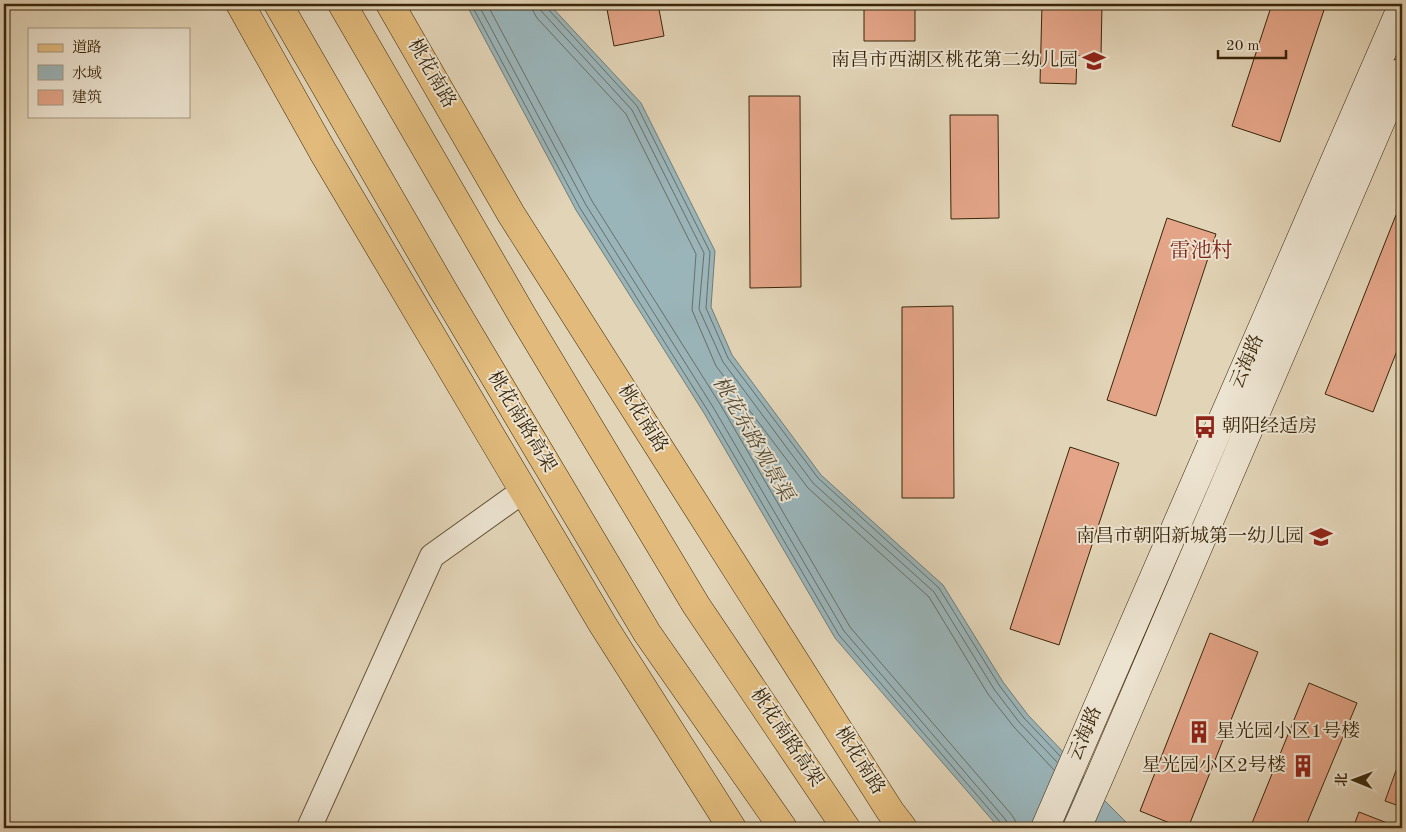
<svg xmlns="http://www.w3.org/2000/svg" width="1406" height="832" viewBox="0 0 1406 832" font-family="'Old Standard TT','Noto Serif SC',serif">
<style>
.water{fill:#9ab5ba;stroke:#737c73}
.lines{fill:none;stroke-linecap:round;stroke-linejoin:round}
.shore{stroke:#6a6e62;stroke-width:1}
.building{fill:#e3a487;stroke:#392609}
.street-casing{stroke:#635234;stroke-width:26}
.secondary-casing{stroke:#392609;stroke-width:29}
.primary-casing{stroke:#392609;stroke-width:29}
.highway-casing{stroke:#392609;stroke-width:29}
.street{stroke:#ece3d0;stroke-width:24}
.secondary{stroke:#ece3d0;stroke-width:28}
.primary{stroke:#e1ba7c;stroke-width:28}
.highway{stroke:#e1ba7c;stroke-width:28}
.labels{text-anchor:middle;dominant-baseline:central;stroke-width:4;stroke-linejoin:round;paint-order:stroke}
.poi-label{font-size:19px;fill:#392609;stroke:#ece3d0;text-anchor:end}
.street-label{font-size:19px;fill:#392609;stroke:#ece3d0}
.water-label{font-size:20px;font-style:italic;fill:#514a35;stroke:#ece3d0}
.quarter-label{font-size:21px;fill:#7a1f14;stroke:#ece3d0}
</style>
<rect width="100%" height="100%" fill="#e2d4b7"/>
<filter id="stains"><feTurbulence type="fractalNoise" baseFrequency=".004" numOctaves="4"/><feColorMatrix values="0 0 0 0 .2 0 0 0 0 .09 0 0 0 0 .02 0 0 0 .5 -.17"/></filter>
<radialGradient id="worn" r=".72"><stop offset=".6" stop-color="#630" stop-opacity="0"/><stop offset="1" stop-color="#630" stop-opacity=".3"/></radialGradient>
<path class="water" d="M466,4h83l92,99 74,148 -4,56 21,48 89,120 122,110 60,97 25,33 37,39 27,34 33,33 4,7h-130l-164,-190 -131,-225 -128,-203z"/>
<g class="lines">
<path class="shore" d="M471,4l109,204 128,203 131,224 162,188 1,5
M478,4l108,201 127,202 131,224 161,188 3,5v4
M487,4l105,197 128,203 130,223 161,187 4,6 1,8
M532,4l1,7 4,7 89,96 70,140 -4,56 24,56 92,122 121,109 59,97 26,33 40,43
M540,4v5l3,4 89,97 72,143 -5,56 24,53 90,121 121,109 60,97 25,33 38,40
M546,4l2,5 89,97 73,146 -4,56 22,50 90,120 121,110 60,97 25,33 36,38"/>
</g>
<path class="building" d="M606,4h52l6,32 -50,10z
M864,4h51v37h-51z
M1042,4h60l-1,52h-24l-1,28 -36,-1z
M1272,4h54l-46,138 -48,-16z
M749,96h51l1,191 -51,1z
M950,115h48l1,103 -48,1z
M1396,215l6,3v120l-29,74 -48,-18z
M1167,218l49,16 -60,182 -49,-16z
M953,306l1,192h-52v-191z
M1070,447l49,16 -60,182 -49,-16z
M1210,633l48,19 -70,176h-6l-42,-17z
M1309,683l48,20 -52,125h-55z
M1402,754v53l-17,-6z
M1359,812l41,16h-47z"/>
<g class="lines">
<defs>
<path id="street" d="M309,828l123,-272 91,-65"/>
<path id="secondary" d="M1045,828l357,-822
M1077,828l25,-57 300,-699"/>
<path id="primary" d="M240,4l83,148 280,473 129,203
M390,4l121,210 379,597 13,17"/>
<path id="highway" d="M278,4l165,286 204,343 136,195
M342,4l180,311 174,290 150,223"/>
</defs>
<use href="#street" class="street-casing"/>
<use href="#secondary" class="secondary-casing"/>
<use href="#primary" class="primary-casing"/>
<use href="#highway" class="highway-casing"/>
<use href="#street" class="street"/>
<use href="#secondary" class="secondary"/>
<use href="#primary" class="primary"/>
<use href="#highway" class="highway"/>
</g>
<defs>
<symbol id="school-bare" viewBox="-9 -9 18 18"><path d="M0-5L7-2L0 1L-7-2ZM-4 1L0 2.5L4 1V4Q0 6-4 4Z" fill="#8f2418" stroke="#ece3d0" stroke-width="2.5" paint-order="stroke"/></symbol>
<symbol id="bus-bare" viewBox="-9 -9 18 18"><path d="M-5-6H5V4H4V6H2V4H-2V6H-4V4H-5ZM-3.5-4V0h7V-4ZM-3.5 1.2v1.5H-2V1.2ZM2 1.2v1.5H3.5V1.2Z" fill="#8f2418" stroke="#ece3d0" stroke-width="2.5" paint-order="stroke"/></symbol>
<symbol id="building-bare" viewBox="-9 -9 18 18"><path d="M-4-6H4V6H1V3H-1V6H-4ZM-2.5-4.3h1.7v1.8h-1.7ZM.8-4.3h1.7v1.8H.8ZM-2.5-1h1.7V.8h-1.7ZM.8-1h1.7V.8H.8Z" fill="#8f2418" stroke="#ece3d0" stroke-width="2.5" paint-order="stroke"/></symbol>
</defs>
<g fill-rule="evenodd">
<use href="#school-bare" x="1078" y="45" width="32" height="32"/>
<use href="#bus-bare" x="1189" y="411" width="32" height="32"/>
<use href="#school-bare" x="1305" y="521" width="32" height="32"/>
<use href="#building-bare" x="1183" y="716" width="32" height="32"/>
<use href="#building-bare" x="1287" y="750" width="32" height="32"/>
</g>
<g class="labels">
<g class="poi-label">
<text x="1078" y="61">南昌市西湖区桃花第二幼儿园</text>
<text x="1222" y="427" text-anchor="start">朝阳经适房</text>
<text x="1304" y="537">南昌市朝阳新城第一幼儿园</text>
<text x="1216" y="732" text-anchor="start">星光园小区1号楼</text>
<text x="1286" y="766">星光园小区2号楼</text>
</g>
<g class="street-label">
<text transform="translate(431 74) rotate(60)">桃花南路</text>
<text transform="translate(1248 362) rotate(-67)">云海路</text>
<text transform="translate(642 419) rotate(58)">桃花南路</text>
<text transform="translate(521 422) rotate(59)">桃花南路高架</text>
<text transform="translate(1086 734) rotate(-67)">云海路</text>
<text transform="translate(786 738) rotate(56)">桃花南路高架</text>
<text transform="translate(859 761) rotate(58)">桃花南路</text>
</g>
<g class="water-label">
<text transform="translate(752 439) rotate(60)">桃花东路观景渠</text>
</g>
<g class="quarter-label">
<text x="1201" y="251">雷池村</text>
</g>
</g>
<rect width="1406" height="832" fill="none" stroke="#e2d4b7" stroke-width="20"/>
<rect x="5" y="5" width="1396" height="822" fill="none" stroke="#392609" stroke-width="2.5"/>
<rect x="10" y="10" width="1386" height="812" fill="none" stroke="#392609"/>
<rect x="28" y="28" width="162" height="90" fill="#ece3d0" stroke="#a49780"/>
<rect x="38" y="44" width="25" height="8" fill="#e1ba7c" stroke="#a49780"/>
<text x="72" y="52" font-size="15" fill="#392609">道路</text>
<rect x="38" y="65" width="25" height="15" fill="#9ab5ba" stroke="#a49780"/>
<text x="72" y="78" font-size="15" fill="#392609">水域</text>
<rect x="38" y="90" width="25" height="15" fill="#e3a487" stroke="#a49780"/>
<text x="72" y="102" font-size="15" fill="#392609">建筑</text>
<g transform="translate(1354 780) rotate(271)" stroke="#ece3d0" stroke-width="4" paint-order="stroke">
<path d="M0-4L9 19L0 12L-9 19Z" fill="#392609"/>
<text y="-8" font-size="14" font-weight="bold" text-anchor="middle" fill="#392609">北</text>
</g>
<path d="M1218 50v8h68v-8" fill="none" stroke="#392609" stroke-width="2.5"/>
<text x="1226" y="50" font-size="15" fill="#392609" stroke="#ece3d0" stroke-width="4" paint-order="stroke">20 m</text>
<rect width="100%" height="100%" filter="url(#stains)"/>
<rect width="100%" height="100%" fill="url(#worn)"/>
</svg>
